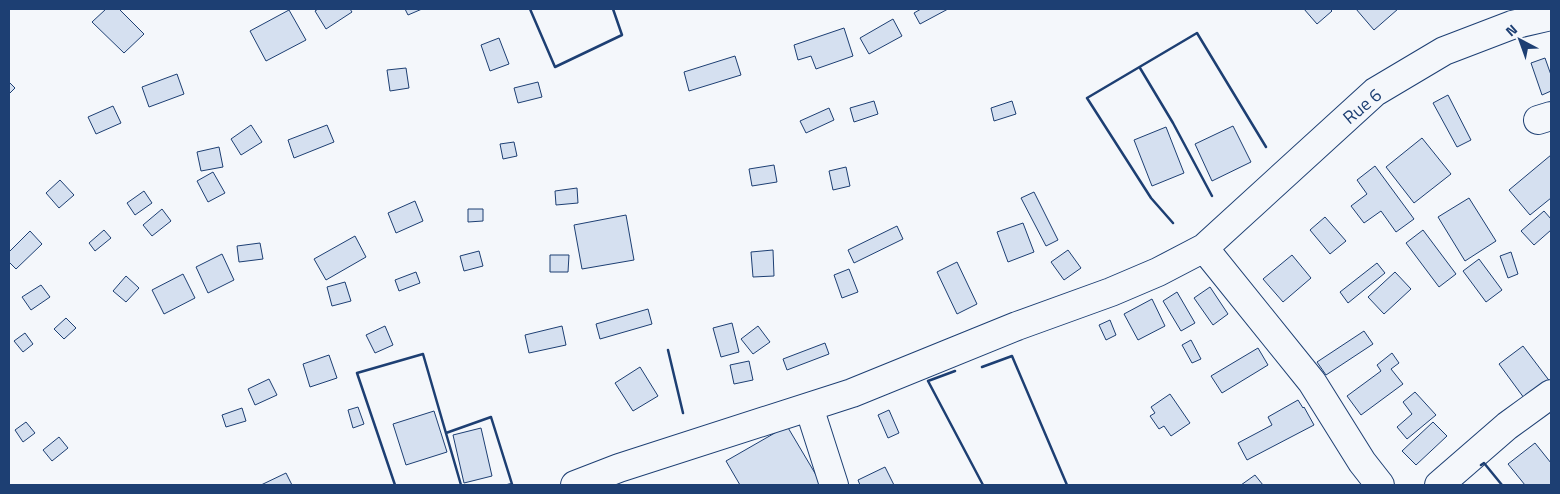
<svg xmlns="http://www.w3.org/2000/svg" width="1560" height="494" viewBox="0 0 1560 494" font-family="'Titillium Web',sans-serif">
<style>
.building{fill:#d5e0f0;stroke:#1d3f73}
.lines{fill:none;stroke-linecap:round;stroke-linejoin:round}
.minor-casing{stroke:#1d3f73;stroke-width:30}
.minor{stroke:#f4f7fb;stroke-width:28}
.wall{stroke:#1d3f73;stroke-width:2.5}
.labels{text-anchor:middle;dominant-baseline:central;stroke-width:4;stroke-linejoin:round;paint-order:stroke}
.street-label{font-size:18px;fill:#1d3f73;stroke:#f4f7fb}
</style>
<rect width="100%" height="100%" fill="#f4f7fb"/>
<path class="building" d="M106,9h13l25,25 -20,19 -32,-31z
M318,9h32l2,3 -26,17 -11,-18z
M405,9h17l-14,6z
M921,9h27l-28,15 -6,-11z
M1304,9h26l2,2 -15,13z
M1356,9h42l-24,21z
M289,10l17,30 -40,21 -16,-30z
M893,19l9,17 -33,18 -9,-16z
M844,28l9,28 -37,13 -5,-13 -13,4 -4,-15z
M499,38l10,26 -19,7 -9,-26z
M735,56l6,19 -52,16 -5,-19z
M1545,58l6,17v16l-9,4 -11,-32z
M406,68l3,20 -19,3 -3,-21z
M177,74l7,20 -35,13 -7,-20z
M9,82l6,6 -6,6z
M538,82l4,15 -24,6 -4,-15z
M1448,95l23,45 -14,7 -24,-44z
M874,101l4,13 -24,8 -4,-14z
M1012,101l4,13 -22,7 -3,-13z
M113,106l8,17 -25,11 -8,-17z
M829,108l5,12 -28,13 -6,-12z
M251,125l11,17 -21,13 -10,-16z
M327,125l7,17 -40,16 -6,-18z
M1233,126l18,36 -39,19 -17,-37z
M1166,127l18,46 -32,13 -18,-46z
M1422,138l29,36 -37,29 -28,-36z
M514,142l3,14 -14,3 -3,-15z
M219,147l4,20 -22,4 -4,-19z
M1551,155v43l-21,17 -21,-25z
M774,165l3,17 -25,4 -3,-17z
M1375,166l39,53 -18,13 -15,-21 -17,12 -13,-17 16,-12 -10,-14z
M846,167l4,19 -17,4 -4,-19z
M213,172l12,21 -17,9 -11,-21z
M60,180l14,15 -15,13 -13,-15z
M577,188l1,15 -22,2 -1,-14z
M144,191l8,12 -17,12 -8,-12z
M1034,192l24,48 -12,6 -25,-48z
M1469,198l27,43 -31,20 -27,-44z
M415,201l8,20 -27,12 -8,-20z
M162,209l9,12 -19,15 -9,-11z
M468,209h15v12l-15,1z
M1544,211l7,8v11l-17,15 -13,-14z
M626,215l8,45 -52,9 -8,-44z
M1325,217l21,24 -16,13 -20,-24z
M1023,223l11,29 -26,10 -11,-30z
M897,226l6,13 -49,24 -6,-13z
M104,230l7,8 -16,13 -6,-8z
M1423,230l33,44 -17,13 -33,-44z
M30,231l12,13 -26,25 -7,-7v-10z
M355,236l11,21 -40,23 -12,-21z
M260,243l3,16 -24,3 -2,-16z
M773,250l1,26 -21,1 -2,-25z
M1068,250l13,18 -17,12 -13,-18z
M479,251l4,15 -19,5 -4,-15z
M1511,252l7,22 -10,4 -8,-22z
M222,254l12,26 -26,13 -12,-26z
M550,255h19l-1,17h-18z
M1292,255l19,23 -28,24 -20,-23z
M1479,259l23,31 -16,12 -23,-31z
M957,262l20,42 -20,10 -20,-42z
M1377,263l8,10 -37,30 -8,-11z
M849,269l9,23 -16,6 -8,-23z
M416,272l4,11 -21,8 -4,-11z
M1395,272l16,17 -27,25 -16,-17z
M183,274l12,24 -31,16 -12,-24z
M126,276l13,12 -13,14 -13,-11z
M345,282l6,19 -19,5 -5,-19z
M41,285l9,12 -19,13 -9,-13z
M1210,287l18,27 -15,11 -19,-27z
M1177,292l18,31 -14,8 -18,-30z
M1152,299l13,27 -27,14 -14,-26z
M648,309l4,15 -52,15 -4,-15z
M66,318l10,10 -12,11 -10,-10z
M1110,320l6,15 -10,5 -7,-15z
M732,323l7,29 -18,5 -8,-29z
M385,326l8,19 -18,8 -9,-18z
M562,326l4,19 -37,8 -4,-18z
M758,326l12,16 -17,12 -12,-15z
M1364,331l9,13 -47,31 -9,-13z
M25,333l8,11 -10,8 -9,-11z
M1191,340l10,19 -9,4 -10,-18z
M825,343l4,11 -42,16 -4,-11z
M1523,346l28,37 -24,19 -28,-38z
M1258,348l10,17 -46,28 -11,-17z
M1392,353l7,10 -8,6 12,15 -42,31 -14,-19 34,-25 -4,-6z
M329,355l8,23 -27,9 -7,-23z
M749,361l4,19 -19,4 -4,-19z
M640,367l18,29 -25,15 -18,-28z
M269,379l8,16 -22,10 -7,-16z
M1415,392l21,23 -29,24 -10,-12 15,-13 -9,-12z
M1170,394l20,29 -19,13 -7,-10 -5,3 -9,-13 5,-3 -4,-6z
M1298,400l5,8 1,-1 10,18 -67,35 -9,-17 34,-18 -4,-8z
M358,407l6,17 -11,4 -5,-18z
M242,408l4,13 -20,6 -4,-12z
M889,410l10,23 -11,5 -10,-23z
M434,411l13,41 -41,13 -13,-41z
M26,422l9,11 -12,9 -8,-12z
M1433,422l14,14 -31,29 -14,-14z
M787,426l35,59h-82l-14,-24z
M481,428l11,48 -28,7 -11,-48z
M59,437l9,11 -16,13 -9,-11z
M1535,443l16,20v21l-1,1h-25l-17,-21z
M885,467l9,18h-34l-2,-5z
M286,473l6,12h-31z
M1255,475l8,10h-22z"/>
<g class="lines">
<defs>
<path id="minor" d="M1538,120l13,-4
M1204,248l108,134 50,80 18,23
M809,407l25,78
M575,485l44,-17 233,-75 165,-67 94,-34 47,-20 46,-24 171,-156 69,-41 68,-26 39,-9
M1439,485l68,-59 44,-32"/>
</defs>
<use href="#minor" class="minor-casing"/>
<use href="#minor" class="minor"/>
<path class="wall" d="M530,9l25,58 67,-32 -9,-26
M1140,68l33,55 39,73
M1173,223l-22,-25 -64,-100 110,-65 69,114
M668,350l15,63
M982,367l30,-11 55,129
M955,371l-27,10 55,104
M446,433l45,-16 21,67 -4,1
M1481,465l3,-2 18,22
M395,485l-38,-112 66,-19 38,131"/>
</g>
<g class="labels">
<g class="street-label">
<text transform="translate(1362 106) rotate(-40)">Rue 6</text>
</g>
</g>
<rect width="1560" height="494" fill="none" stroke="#1d3f73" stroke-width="20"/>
<g transform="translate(1520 40) rotate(319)" stroke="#f4f7fb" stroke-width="4" paint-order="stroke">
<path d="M0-4L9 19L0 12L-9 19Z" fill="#1d3f73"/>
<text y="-8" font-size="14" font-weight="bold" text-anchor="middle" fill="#1d3f73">N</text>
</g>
</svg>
